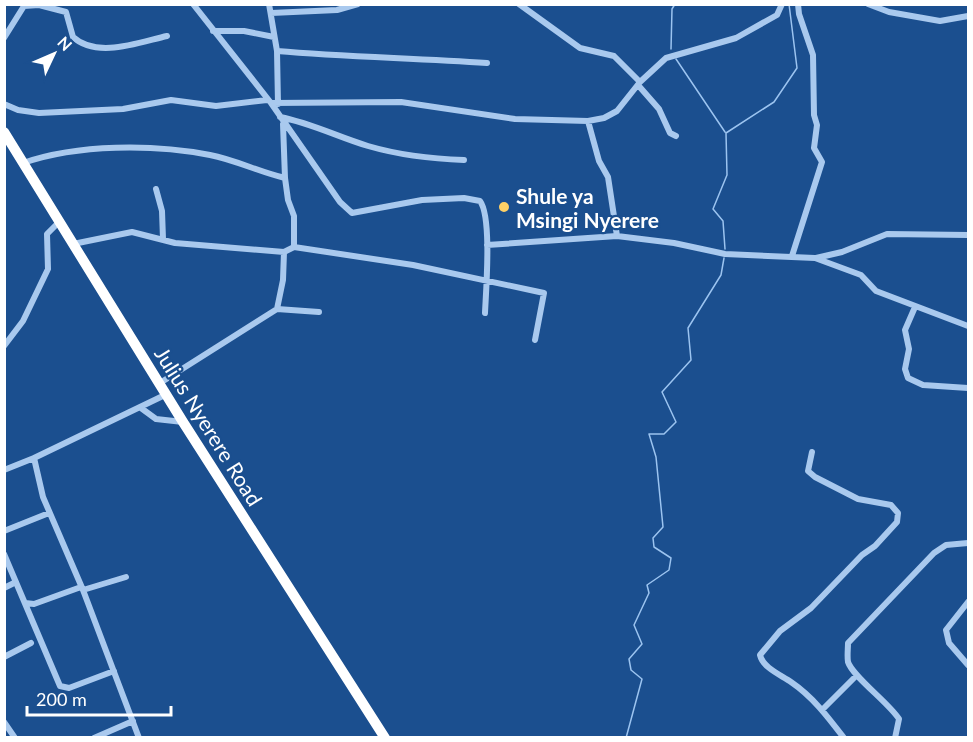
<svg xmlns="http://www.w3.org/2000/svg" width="973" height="742" viewBox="0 0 973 742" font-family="Lato,sans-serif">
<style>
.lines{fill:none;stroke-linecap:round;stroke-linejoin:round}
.stream{stroke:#9cc4f0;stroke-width:1.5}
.street{stroke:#a9c9ee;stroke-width:6}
.highway{stroke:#fff;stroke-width:10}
.poi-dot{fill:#ffd166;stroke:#1b4f8f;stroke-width:2}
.labels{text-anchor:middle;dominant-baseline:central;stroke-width:4.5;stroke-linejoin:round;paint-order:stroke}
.poi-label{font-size:21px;font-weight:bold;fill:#fff;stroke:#1b4f8f;text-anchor:start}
.street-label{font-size:21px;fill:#fff;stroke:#1b4f8f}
</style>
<rect width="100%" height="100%" fill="#1b4f8f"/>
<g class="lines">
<path class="stream" d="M671,49l1,-40 3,-5
M676,59l49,73
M725,249l-2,-28 -10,-12 14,-34 -1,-42 48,-31 23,-34 -8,-64
M626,738l16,-59 -11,-9 -2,-11 13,-15 -8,-19 15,-32 -2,-8 22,-15 2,-12 -17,-11 -1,-9 10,-11 -7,-70 -7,-23h15l12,-12 -14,-30 29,-32 -3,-32 33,-53 3,-17"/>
<path class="street" d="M193,4l78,99 130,-1 114,17 73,2 16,-3 13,-7 23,-29 26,-24 70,-20 41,-23 5,-11
M269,4l8,47 1,53
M519,4l61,44 34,8 26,26
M868,4l21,8 51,9 28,-5
M271,13l66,-3 21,-6
M213,31h31l30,6
M4,38l20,-32 15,-1 27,7 7,25c24,22 67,5 94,-1
M277,51c70,6 140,7 210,12
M638,85l21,24 11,24 6,3
M271,103l69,99 12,11 70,-13 42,-2 16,3c12,16 6,89 5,112
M4,104l14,6 21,3 84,-4 48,-9 45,6 51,-6
M280,117c31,6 58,20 88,29 31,9 65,13 96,14
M588,121l11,40 9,16 9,59
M283,124l2,54 3,22 6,16v31
M23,163c55,-19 130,-19 187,-8 26,5 49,17 75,23
M156,189l6,22 1,28
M73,244l59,-12 43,11 109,9 10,-5 119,18 131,28 -9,47
M487,245l130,-9 57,7 51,11 90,4 46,17 15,16 92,35
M792,256l30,-94 -8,-14 3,-23 -3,-10 -1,-60 -14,-41 -1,-10
M816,258l26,-6 45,-18 81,1
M915,307l-10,23 4,19 -4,20 3,9 15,7 45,3
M277,309l42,3
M4,346l19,-25 25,-52 -1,-35 12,-12
M160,383l117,-74 6,-29 1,-28
M141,408l15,11 27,3
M812,452l-4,19 7,6 43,22 33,6 7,8 -1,9 -22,24 -13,9 -51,53 -31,23 -20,24c3,13 21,20 31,27 22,15 37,35 53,56
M4,470l30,-12
M4,531l45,-18
M4,554l56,132 9,2 45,-17
M4,588l12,-6
M83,590l43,-13
M968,602l-22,28 3,13 19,22
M25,603l9,1 47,-17
M4,657l27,-14
M822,710l35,-35
M4,722l11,16
M94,738l39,-17
M139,738l-56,-148 -40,-93 -9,-39 133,-64
M895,738l4,-19c-11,-17 -46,-42 -51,-57 -1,-6 0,-13 0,-19l86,-90 12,-8 22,-2"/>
<path class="highway" d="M4,132l179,290 202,316"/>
</g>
<circle class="poi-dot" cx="504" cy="207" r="6"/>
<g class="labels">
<g class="poi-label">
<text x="516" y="195">Shule ya<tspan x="516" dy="24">Msingi Nyerere</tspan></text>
</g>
<g class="street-label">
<text transform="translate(209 426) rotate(58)">Julius Nyerere Road</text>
</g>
</g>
<rect width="973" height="742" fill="none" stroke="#ffffff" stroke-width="12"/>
<g transform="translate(54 54) rotate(46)" stroke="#1b4f8f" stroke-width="4.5" paint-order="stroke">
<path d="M0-4.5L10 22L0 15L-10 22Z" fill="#ffffff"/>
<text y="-9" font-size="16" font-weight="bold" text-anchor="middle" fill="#ffffff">N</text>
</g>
<path d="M27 706v9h144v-9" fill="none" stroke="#ffffff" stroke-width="3"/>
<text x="36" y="706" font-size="18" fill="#ffffff" stroke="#1b4f8f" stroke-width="4.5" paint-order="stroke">200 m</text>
</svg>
